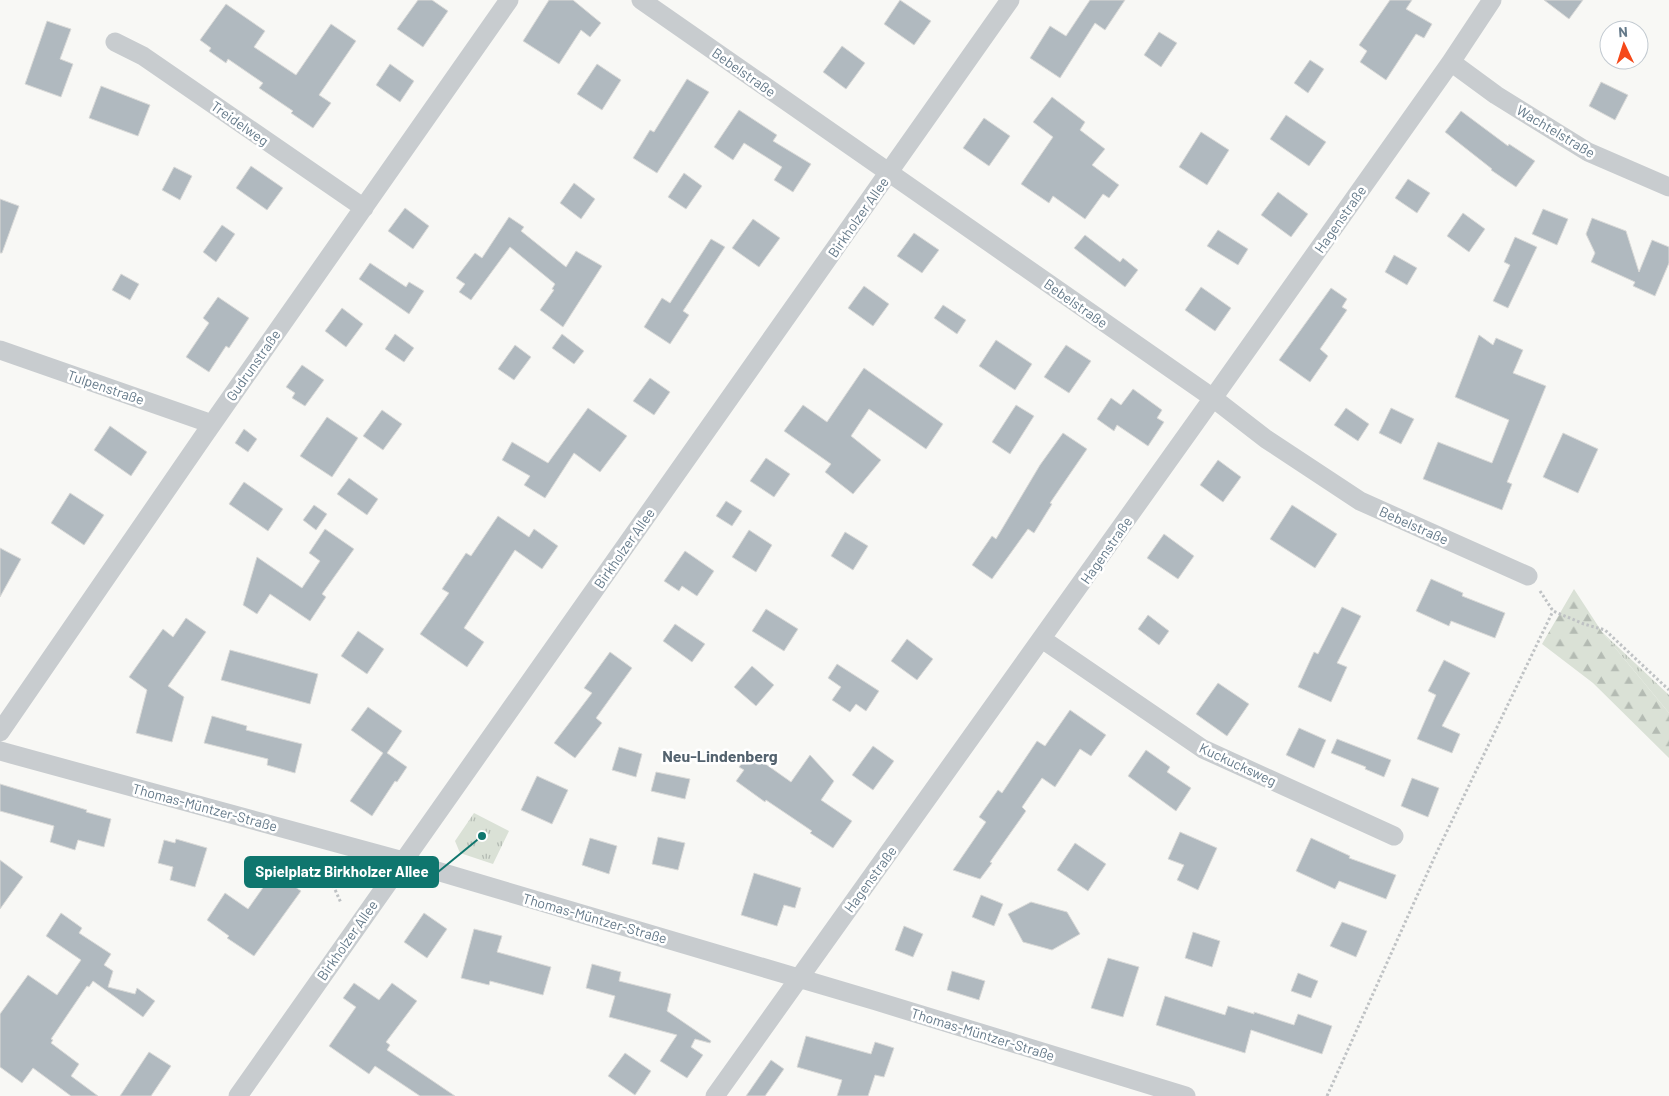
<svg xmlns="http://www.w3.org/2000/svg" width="1669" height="1096" viewBox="0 0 1669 1096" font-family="Barlow,sans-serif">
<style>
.grass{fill:url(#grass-tufts)}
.forest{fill:url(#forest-firs)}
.building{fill:#b0b9bf;stroke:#dadad8}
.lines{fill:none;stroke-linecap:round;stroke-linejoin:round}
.path{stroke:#bfc2c4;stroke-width:3;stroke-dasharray:2.5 2.5;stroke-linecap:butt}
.street{stroke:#c8cccf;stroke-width:19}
.labels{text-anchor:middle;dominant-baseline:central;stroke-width:5;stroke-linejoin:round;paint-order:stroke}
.street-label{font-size:14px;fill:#647989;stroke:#fff}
.quarter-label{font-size:16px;font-weight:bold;fill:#53626e;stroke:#fff}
.leader{fill:none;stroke:#0f766e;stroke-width:2}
.callout-dot{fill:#0f766e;stroke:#fff;stroke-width:2}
.callout{fill:#0f766e;stroke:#0f766e;stroke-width:2}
.callout-label{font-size:15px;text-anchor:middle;font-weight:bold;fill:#fff}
</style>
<defs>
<pattern id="grass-tufts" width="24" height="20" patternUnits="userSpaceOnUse" patternTransform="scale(1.25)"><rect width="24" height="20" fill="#dae1d6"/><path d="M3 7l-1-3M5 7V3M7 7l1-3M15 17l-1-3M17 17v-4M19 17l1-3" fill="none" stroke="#b4bbb3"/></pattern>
<pattern id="forest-firs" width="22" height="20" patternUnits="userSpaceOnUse" patternTransform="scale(1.25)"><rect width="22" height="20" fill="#dae1d6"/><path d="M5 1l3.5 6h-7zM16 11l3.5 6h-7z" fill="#b4bbb3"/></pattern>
</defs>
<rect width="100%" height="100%" fill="#f8f8f5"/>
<path class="grass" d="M1602,632l67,63v18z
M474,813l35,18 -16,33 -33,-11 -5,-12z"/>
<path class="forest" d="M1574,589l28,43 67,81v45l-76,-75 -51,-39z"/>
<path class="building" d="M418,0h14l16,11 -25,36 -26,-18z
M549,0h24l28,23 -11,14 -9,-7 -22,34 -36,-23z
M900,0l31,21 -17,24 -30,-21z
M1090,0h35l-20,30 -10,-7 -35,55 -30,-20 20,-32 16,10z
M1390,0h22l-6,9 26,15 -8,14 -8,-4 -30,46 -26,-18 7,-11 -8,-6z
M1544,0h39l-14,19z
M226,4l39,27 -11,16 42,28 35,-51 25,17 -37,54 12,8 -18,25 -22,-15 2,-2 -34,-23 4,-5 -35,-24 -2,4 -17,-12 2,-3 -11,-8z
M47,21l24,8 -11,30 13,5 -12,33 -36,-13z
M1159,32l18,11 -16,24 -17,-12z
M842,46l23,17 -19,26 -23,-17z
M1310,60l14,9 -16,24 -14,-10z
M390,64l24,17 -14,21 -24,-17z
M597,64l24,16 -19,30 -25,-16z
M687,79l22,13 -52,81 -24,-15 17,-28 4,2z
M1601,82l27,13 -13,25 -26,-14z
M101,86l49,19 -12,31 -49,-18z
M1052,97l33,25 -5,8 25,19 -13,16 27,20 -10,13 -6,-4 -18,25 -32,-23 -4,7 -28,-19 32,-47 -20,-15z
M739,110l38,25 -4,6 38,23 -18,28 -19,-12 8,-13 -38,-24 -11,17 -19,-13z
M1461,111l47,35 1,-2 26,17 -19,26 -25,-17 1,-1 -47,-37z
M1286,115l40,27 -17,24 -39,-27z
M984,118l26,18 -21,30 -26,-18z
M1201,132l28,18 -22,35 -28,-18z
M251,166l32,22 -16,22 -31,-22z
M174,167l18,9 -12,24 -18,-10z
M684,173l18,13 -16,23 -18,-12z
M1408,179l22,14 -13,20 -22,-15z
M574,183l21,16 -14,20 -21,-16z
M1278,192l30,22 -17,23 -30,-22z
M0,199l19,7 -17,47h-2z
M405,208l24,18 -16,23 -25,-18z
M1543,209l25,10 -11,26 -25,-11z
M1463,213l22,16 -16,23 -22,-16z
M509,217l15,10 -3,4 45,36 10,-16 26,15 -39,61 -23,-17 14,-20 -2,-1 3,-5 -45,-37 -39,53 -12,-8 6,-8 -9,-6 19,-25 7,5z
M1592,218l34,13 13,41 13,-32 17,7v16l-14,33 -22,-10 2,-4 -44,-20 4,-9 -9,-19z
M753,219l27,19 -21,29 -27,-19z
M222,225l13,9 -19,28 -13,-10z
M1218,230l30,19 -10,16 -31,-19z
M914,233l25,17 -17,23 -25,-17z
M1085,235l35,27 3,-4 15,12 -13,17 -51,-39z
M1515,237l22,10 -29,61 -15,-7 17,-36 -6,-3z
M711,239l14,8 -42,64 6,4 -19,29 -26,-17 18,-29 8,5z
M1394,255l23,13 -10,17 -22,-13z
M370,263l36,24 3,-5 15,9 -15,23 -50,-35z
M121,274l18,10 -9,16 -18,-10z
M864,286l25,18 -16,22 -25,-18z
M1201,287l30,21 -16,23 -30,-21z
M1331,288l16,11 -5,8 5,3 -27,39 8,7 -18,26 -31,-22z
M218,297l31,21 -20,30 -3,-2 -17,26 -23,-15 23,-34 -6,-5z
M943,305l23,15 -9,14 -23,-16z
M342,308l21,16 -17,23 -21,-16z
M395,334l19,14 -10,14 -19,-13z
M562,334l22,17 -10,13 -22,-16z
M1479,335l14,10 3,-7 27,12 -10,23 33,13 -39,96 5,2 -10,26 -79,-31 15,-37 54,21 17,-43 -54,-23z
M996,340l36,24 -17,26 -36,-24z
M515,345l16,12 -17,23 -16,-11z
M1066,345l25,16 -22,32 -25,-16z
M302,365l22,15 -19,26 -13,-8 3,-5 -9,-6z
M864,368l79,56 -17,25 -57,-40 -18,27 30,24 -28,34 -28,-22 6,-8 -47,-33 19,-26 24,17z
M650,378l20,14 -16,23 -21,-14z
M1133,389l29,21 -5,8 7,4 -16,24 -31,-21 -3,6 -17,-12 14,-21 10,7z
M1016,405l18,11 -24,38 -18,-12z
M588,408l39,28 -27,36 -26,-19 -29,45 -21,-13 6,-9 -28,-16 10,-18 36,21z
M1346,408l23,16 -11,17 -24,-16z
M1391,408l23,11 -13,25 -22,-11z
M382,410l20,14 -19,26 -20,-14z
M327,417l31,21 -26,39 -32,-21z
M110,426l37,26 -16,24 -37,-26z
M244,429l13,10 -9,13 -13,-9z
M1063,433l24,16 -37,54 2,1 -18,29 -6,-4 -36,50 -20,-14 20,-29 4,3 44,-74z
M1563,433l35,16 -20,44 -35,-16z
M766,458l24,16 -16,23 -24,-16z
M1218,460l23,17 -18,25 -23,-17z
M349,478l29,21 -11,16 -30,-21z
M244,482l39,27 -15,22 -39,-27z
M70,493l34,22 -20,30 -33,-22z
M726,501l16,10 -10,15 -16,-10z
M314,505l13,9 -11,16 -13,-10z
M1292,505l45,29 -22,34 -45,-29z
M498,516l31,21 5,-8 24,17 -16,23 -27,-19 -51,78 20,14 -17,25 -47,-33 29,-41 -7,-4 24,-36 5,3z
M325,529l29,20 -32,45 4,3 -16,24 -40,-27 -13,20 -14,-9 14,-48 45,31 18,-27 -11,-8z
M749,530l23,15 -16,27 -24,-15z
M845,532l23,14 -15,24 -22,-14z
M1164,534l30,22 -16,23 -31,-21z
M0,548l21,11 -21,38z
M685,551l29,20 -17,25 -15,-10 -3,5 -15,-10z
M1431,579l32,14 -1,3 43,17 -10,25 -44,-17 -2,5 -33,-15z
M1342,607l19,9 -24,47 10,4 -16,35 -33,-15 16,-35 4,2z
M766,609l32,20 -14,22 -32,-20z
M1148,615l21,16 -10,14 -21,-16z
M186,618l20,14 -38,54 16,11 -12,45 -36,-9 11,-43 -18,-13 34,-48 10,8z
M675,624l30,20 -13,18 -29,-21z
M358,631l26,18 -17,25 -26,-18z
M907,639l26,20 -16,21 -26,-19z
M230,650l88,24 -8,30 -89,-24z
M610,652l22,16 -36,50 6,5 -27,35 -21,-15 38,-50 -8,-5z
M1444,660l26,13 -28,53 18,8 -8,19 -35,-14 19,-44 -8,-4z
M837,664l42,27 -13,20 -10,-7 -6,8 -18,-12 9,-13 -13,-9z
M752,666l22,19 -18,21 -22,-19z
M1218,683l31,21 -22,32 -31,-22z
M368,707l34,24 -15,22 20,14 -10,15 -2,-1 -23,35 -22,-15 33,-48 -32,-23z
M1070,710l36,25 -15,21 -11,-7 -25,38 -13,-9 -20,29 4,4 -36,51 2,1 -12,16 -27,-9 33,-48 -7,-5 19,-27 4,3 35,-52 8,5z
M212,716l35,10 -1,4 56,14 -7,29 -28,-8 1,-6 -64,-16z
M1299,728l27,12 -12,28 -28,-13z
M1337,739l54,21 -7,17 -19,-8 1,-2 -35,-14z
M873,746l21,15 -21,29 -21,-15z
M619,747l23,7 -6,23 -24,-7z
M1146,750l24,17 -3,5 24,16 -15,23 -48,-35z
M750,753l41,29 19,-27 24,26 -13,19 31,21 -19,27 -23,-15 2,-2 -46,-31 -1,2 -29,-21 8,-11 -5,-3z
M656,772l34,7 -5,20 -34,-8z
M537,776l31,14 -16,34 -31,-14z
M1412,778l27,10 -11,29 -27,-11z
M0,784l87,26 -1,2 25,7 -7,28 -26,-7 -3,10 -25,-8 4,-16 -54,-15z
M1180,832l37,16 -19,42 -21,-10 7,-15 -16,-6z
M658,837l27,6 -7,27 -26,-6z
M590,838l27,8 -8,28 -27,-9z
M1311,838l39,18 -1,2 47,17 -10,24 -47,-18 -4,8 -39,-18z
M176,839l31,9 -12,39 -25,-7 3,-13 -15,-4 6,-23 11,3z
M1075,843l31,21 -18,27 -31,-21z
M0,860l23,17 -23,32z
M274,872l27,19 -47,65 -27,-18 2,-2 -22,-16 18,-27 23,16z
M754,873l47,15 -6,20 -11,-3 -7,21 -36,-11z
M981,895l22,9 -9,22 -22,-9z
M1031,902l36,10 13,22 -28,16 -29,-8 -15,-28z
M61,913l21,15 -3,5 32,21 -7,11 9,6 -5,16 27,7 2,-6 18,13 -12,16 -50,-36 -4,6 -2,-1 -36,53 2,1 -2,3 28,21 -8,12 27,20h-27l-38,-28 -11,15 -22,-16v-53l28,-39 29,20 24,-35 -35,-24z
M424,913l23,16 -20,29 -23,-16z
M1342,922l25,9 -11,26 -26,-11z
M904,926l19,8 -10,23 -18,-7z
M474,929l28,7 -5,16 54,15 -8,28 -53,-14 -1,4 -28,-7z
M1193,932l27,9 -8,26 -27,-9z
M1108,958l31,9 -16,50 -32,-9z
M592,964l29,8 -2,9 52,13 -4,17 44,30 -1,2 -15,-4 -4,8 12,8 -16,23 -27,-17 17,-26 -68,-18 6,-21 -29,-8z
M952,971l33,10 -6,19 -32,-10z
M1298,973l20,8 -7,17 -20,-7z
M354,983l25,17 13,-17 25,18 -31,41 4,3 -3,5 68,46h-35l-45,-30 -6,8 -40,-28 27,-39 -13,-9z
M1165,996l60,19 3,-9 26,8v-2l40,13 4,-11 34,12 -10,28 -71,-24 -6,23 -89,-28z
M806,1036l65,18 4,-12 19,6 -10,29 -9,-2 -7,21h-31l5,-16 -45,-13z
M149,1052l22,14 -20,30h-31z
M625,1053l26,18 -16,24 -27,-19z
M771,1060l13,9 -19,27h-19z"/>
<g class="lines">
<path class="path" d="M1540,591l13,20 31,13 21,6 64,60
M321,858l20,45
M1327,1096l108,-240 118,-245"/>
<path class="street" d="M641,0l572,398 53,41 94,62 168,75
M115,42l28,14 221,152
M1451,62l45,33 92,57 81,35
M0,350l212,74
M1042,639l161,110 191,87
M0,732l203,-295 306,-437
M0,751l403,110 473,140 310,95
M238,1096l772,-1096
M715,1096l498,-698 238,-336 41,-62"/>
</g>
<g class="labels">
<g class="street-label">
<text transform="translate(744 72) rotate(35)">Bebelstraße</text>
<text transform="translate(240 123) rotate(35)">Treidelweg</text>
<text transform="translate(1556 131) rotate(31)">Wachtelstraße</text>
<text transform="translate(858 217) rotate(-55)">Birkholzer Allee</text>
<text transform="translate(1340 219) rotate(-55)">Hagenstraße</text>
<text transform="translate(1076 303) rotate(35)">Bebelstraße</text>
<text transform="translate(253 365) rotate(-55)">Gudrunstraße</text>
<text transform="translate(106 387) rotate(19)">Tulpenstraße</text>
<text transform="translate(1414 525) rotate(24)">Bebelstraße</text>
<text transform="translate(624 548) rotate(-55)">Birkholzer Allee</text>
<text transform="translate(1106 550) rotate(-55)">Hagenstraße</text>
<text transform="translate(1238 764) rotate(25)">Kuckucksweg</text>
<text transform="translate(205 807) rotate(15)">Thomas-Müntzer-Straße</text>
<text transform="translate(870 879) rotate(-54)">Hagenstraße</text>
<text transform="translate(595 918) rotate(16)">Thomas-Müntzer-Straße</text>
<text transform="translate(347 940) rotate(-55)">Birkholzer Allee</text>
<text transform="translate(983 1034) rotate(17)">Thomas-Müntzer-Straße</text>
</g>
<g class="quarter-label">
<text x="720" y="755">Neu-Lindenberg</text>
</g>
</g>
<path class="leader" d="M482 836L438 872"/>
<circle class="callout-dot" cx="482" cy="836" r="5"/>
<rect class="callout" x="245" y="857" width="193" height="30" rx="5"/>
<g class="callout-label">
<text x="342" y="877">Spielplatz Birkholzer Allee</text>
</g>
<g transform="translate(1624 45) rotate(356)"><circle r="24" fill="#ffffff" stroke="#c1c9d0"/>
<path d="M0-4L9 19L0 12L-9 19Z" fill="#f54819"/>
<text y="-8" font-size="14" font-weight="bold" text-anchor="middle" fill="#647989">N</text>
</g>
</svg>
